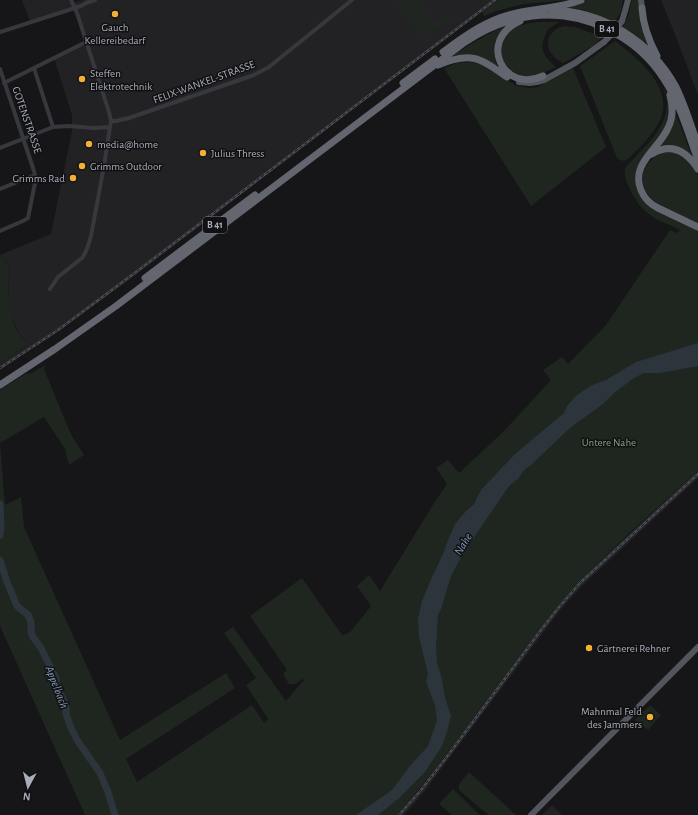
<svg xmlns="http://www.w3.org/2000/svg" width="698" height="815" viewBox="0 0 698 815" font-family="'Alegreya Sans',sans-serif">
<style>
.built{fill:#222225}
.green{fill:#1e261f}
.water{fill:#2c353c}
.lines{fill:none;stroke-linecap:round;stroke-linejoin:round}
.river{stroke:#2c353c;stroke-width:7}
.street{stroke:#37383d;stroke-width:4}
.primary{stroke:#53555c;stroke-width:6}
.highway{stroke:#63666e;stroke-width:7}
.rail-casing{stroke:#4a4c52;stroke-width:2.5}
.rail{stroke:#111113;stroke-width:1;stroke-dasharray:3;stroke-linecap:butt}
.primary-bridge{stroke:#53555c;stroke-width:6}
.poi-dot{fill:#f2b134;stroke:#111113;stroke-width:1.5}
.labels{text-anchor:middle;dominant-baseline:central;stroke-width:3;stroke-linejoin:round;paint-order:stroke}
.shield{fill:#111113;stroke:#7b7e86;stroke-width:1}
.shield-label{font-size:10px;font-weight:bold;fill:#a8adb8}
.poi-label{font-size:11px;fill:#a8adb8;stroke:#111113;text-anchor:start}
.street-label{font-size:11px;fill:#a8adb8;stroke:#111113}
.park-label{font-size:11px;fill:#7fa381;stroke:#111113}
.water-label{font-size:12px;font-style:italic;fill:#7f9bb3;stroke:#111113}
</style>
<rect width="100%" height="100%" fill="#161618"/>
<path class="built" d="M22,0h49l2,3 10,-3h413l-362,276 -75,55 -59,39v-7l29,-20 -8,-7 -9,-17 -3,-14 -1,-41 -8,-9 51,-21 21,-103v-16l-18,-57 32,-16 -11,-34 -45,14z
M661,0h37v95l-24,-63z
M698,471v7l-115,107 -22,24 -137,183 -20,23h-7l23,-25 28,-37 91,-124 19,-23 21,-24 34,-33z
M552,805l10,10h-20z"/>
<path class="green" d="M395,0h26l9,22 22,-8 2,3 -30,21z
M498,0h70l-44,4 -28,7 -12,5 -2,-4z
M587,0h36l-2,11 -6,11 -32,-12 -20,-3 12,-2z
M632,0h7l12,49 -18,-16 -10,-6 5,-10z
M537,22h22c-3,2 -6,4 -9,6 -3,2 -5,7 -6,11 -5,12 3,20 12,28 -10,4 -19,10 -30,9 -17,-2 -29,-15 -24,-32 2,-6 6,-12 11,-16 5,-3 18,-5 24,-6z
M564,26l11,1 28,10 -10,9 -30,17c-13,-6 -22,-22 -8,-33 2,-2 6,-3 9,-4z
M504,27c-11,14 -12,23 -7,39 -15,-10 -27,-13 -45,-10 17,-11 33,-21 52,-29z
M615,41c26,20 66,52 40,88 -7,11 -18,21 -27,30 -5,3 -7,2 -11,-1l-37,-92z
M469,62l12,2 34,21 13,3 10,-1 35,-19 33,79 -75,59 -87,-138 13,-5z
M662,86l5,9 3,9 -3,22 -31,56 19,27 31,16 5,-5c-13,-6 -37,-15 -44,-27 -19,-31 32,-64 51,-18v296c-48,44 -98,86 -140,135 -20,24 -38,49 -57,75 -33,45 -66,91 -104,134h-312l-85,-189v-236l25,-16 6,-1 15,-8 -2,4 23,56 6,13 11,17 -15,10 -4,-16 -21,-32 -44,26 5,62 16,-8 3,30 96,213 106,-67 9,15 -109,71 11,23 115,-77 12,18 4,-4 -22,-34 10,-7 -32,-45 9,-6 53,74 18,-21 -2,-1 -7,5h-6l-6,-10 4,-4 -37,-54 52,-38 40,57 5,-1 4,-3 20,-25 -14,-20 12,-11 11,16 56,-91 11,-16 -11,-16 12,-8 11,13 45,-42 47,-51 -8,-10 19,-13 6,7 38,-39 64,-95 7,3 3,-3c-7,-4 -15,-7 -22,-10 -14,-7 -23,-19 -29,-33 -3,-7 -6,-13 -3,-20 16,-18 41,-38 41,-63 0,-6 -3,-12 -5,-18z
M674,109l18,48 -5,-5 -32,-2z
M0,255l8,9c1,24 -2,50 12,71 3,3 6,6 9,8l-29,20z
M650,705l11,10 -13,15 -13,-10z
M469,772l47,43h-27l-8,-6 -22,-19v-6z
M453,789l27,26h-28l-13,-11z"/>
<path class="water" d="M698,343v23l-38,7h-16l-10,5 -20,15 -11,11 -32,23 -40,38 -7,5 -6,9 -9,7 -47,69 -11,21 -10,33 -3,6 -2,31 1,17 5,16 3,19 6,18 -4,16 -5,14 -17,26 -27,27 -20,16h-22l36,-25 17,-23 19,-21 5,-14 4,-12 -2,-15 -9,-23 2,-8 -9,-37 -1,-18 4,-18 10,-24 11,-23 5,-14 7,-16 11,-13 8,-7 7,-14 34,-36 49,-41 3,-7 10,-11 15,-10 14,-5 30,-18z"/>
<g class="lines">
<path class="river" d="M0,504l1,22 -1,9
M0,560l7,22 10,24 11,9 3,7v10l2,5 8,11 15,30v8l8,15 2,7v6l5,14 6,12 23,33 8,19 7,23"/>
<path class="street" d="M0,32l81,-26 5,-3 9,-3
M34,68l19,59
M0,69l34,102 1,4v8l-7,35 -5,3 -23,10
M4,83l82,-41
M111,121h5l13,-3 125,-43 15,-8 83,-67
M0,148l53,-21 15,-1 26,2 16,-1
M0,189l35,-14
M50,289l8,-12 24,-19c5,-7 7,-14 9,-22l13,-70 6,-39 1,-6 -2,-9 -32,-99 -6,-13"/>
<path class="primary" d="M641,0l1,8
M622,21l3,-10 3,-11
M519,82l11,1 7,-1 7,-2 31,-17 29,-21
M531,815l167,-168"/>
<path class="highway" d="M642,8c1,18 7,33 15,48
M551,10c52,1 100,31 125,77 9,18 15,39 22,58
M520,21c-43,19 -17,73 23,55
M443,52c23,-17 45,-33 74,-39 21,-5 44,-5 64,-13
M438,65c33,-14 42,-7 69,12
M403,83l32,-24
M670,95c3,11 3,23 -2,33 -9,21 -38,36 -27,62 3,8 9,14 17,18l40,19
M652,154c20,-12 35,-2 46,15
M145,278l110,-83
M0,385l55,-36 61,-43 349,-264c20,-13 42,-23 67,-26 51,-6 104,19 132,63 16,24 24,54 34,81"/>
<defs>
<path id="rail" d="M0,368l58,-38 74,-55 363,-275
M399,815l22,-25 28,-36 92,-124 18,-23 21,-24 118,-109"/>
</defs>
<use href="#rail" class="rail-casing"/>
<use href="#rail" class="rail"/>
<path class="primary-bridge" d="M604,42l11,-11 7,-10"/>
</g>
<g class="poi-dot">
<circle cx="115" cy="14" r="4"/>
<circle cx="82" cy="79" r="4"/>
<circle cx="89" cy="144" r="4"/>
<circle cx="203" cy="153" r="4"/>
<circle cx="82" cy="166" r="4"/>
<circle cx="73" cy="178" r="4"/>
<circle cx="589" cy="648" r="4"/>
<circle cx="650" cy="717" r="4"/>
</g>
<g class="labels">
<g class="shield">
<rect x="595" y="21" width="24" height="16" rx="3"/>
<rect x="203" y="217" width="24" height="16" rx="3"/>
</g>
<g class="shield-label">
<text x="607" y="29">B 41</text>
<text x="215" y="225">B 41</text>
</g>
<g class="poi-label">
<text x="115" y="27" text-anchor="middle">Gauch<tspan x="115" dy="13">Kellereibedarf</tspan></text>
<text x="90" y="73">Steffen<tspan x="90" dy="13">Elektrotechnik</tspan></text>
<text x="97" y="144">media@home</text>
<text x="211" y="153">Julius Thress</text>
<text x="90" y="166">Grimms Outdoor</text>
<text x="65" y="178" text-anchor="end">Grimms Rad</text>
<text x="597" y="648">Gärtnerei Rehner</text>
<text x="642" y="711" text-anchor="end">Mahnmal Feld<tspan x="642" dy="13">des Jammers</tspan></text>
</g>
<g class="street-label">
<text transform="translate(204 82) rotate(-20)">FELIX-WANKEL-STRASSE</text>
<text transform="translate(27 120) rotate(71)">GOTENSTRASSE</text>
</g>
<g class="park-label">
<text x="609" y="442">Untere Nahe</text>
</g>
<g class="water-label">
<text transform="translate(463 544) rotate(-58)">Nahe</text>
<text transform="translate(57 687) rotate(69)">Appelbach</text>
</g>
</g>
<g transform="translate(28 787) rotate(187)" stroke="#111113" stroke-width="3" paint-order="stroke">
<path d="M0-3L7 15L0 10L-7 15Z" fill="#a8adb8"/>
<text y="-6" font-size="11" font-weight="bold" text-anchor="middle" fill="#a8adb8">N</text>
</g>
</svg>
